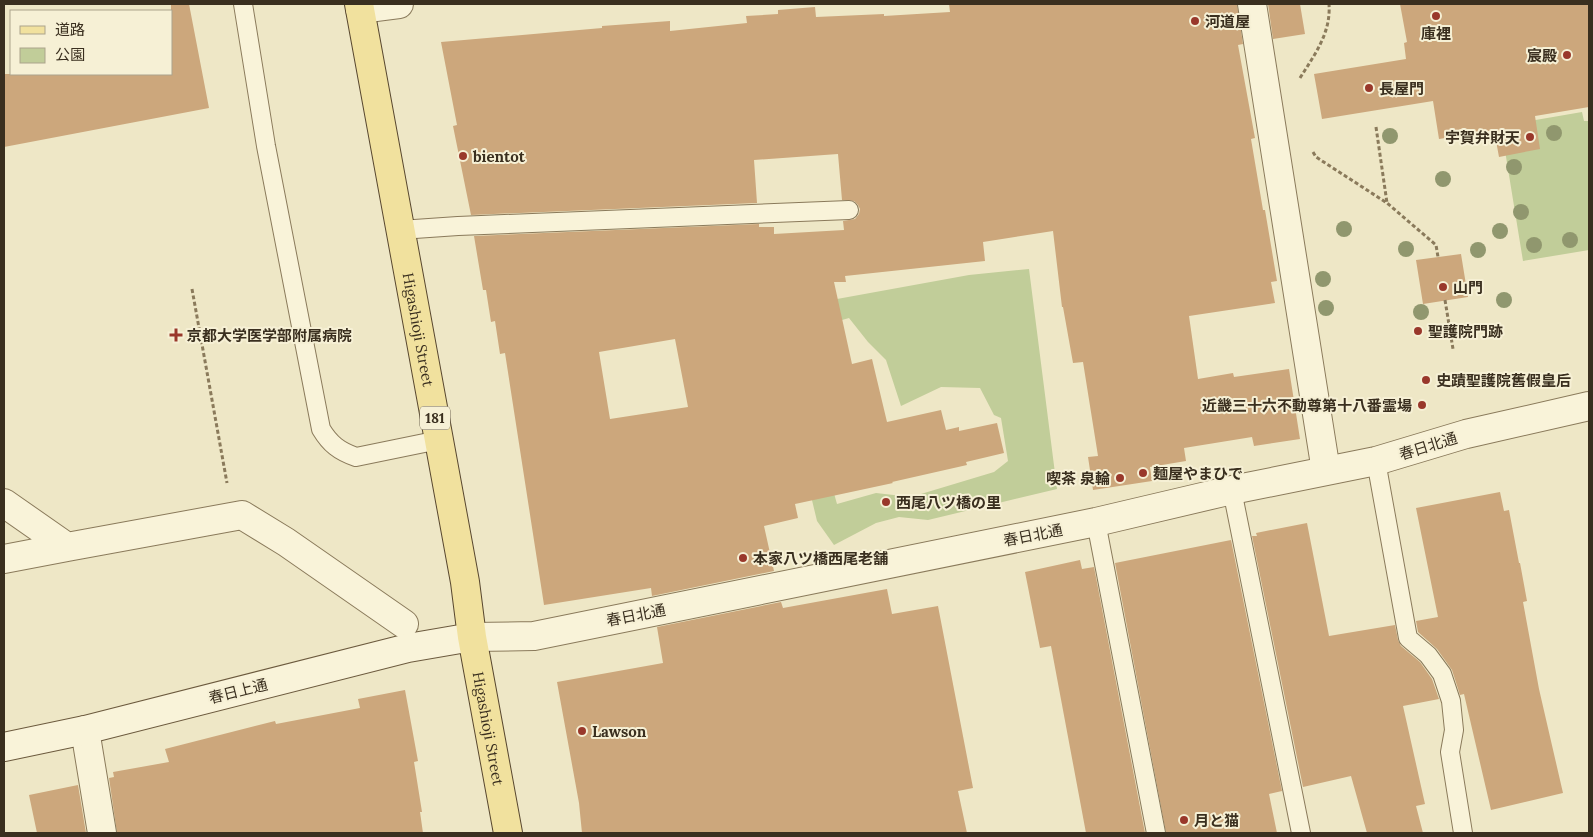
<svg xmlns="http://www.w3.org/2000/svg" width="1593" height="837" viewBox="0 0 1593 837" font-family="Lora,'Noto Sans JP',serif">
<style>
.green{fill:#c1cd99}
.building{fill:#cca77c;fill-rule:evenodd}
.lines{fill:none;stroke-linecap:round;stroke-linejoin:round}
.lane-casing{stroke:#8a7a5b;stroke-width:20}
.street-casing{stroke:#8a7a5b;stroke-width:30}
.secondary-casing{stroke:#6c5a3e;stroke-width:30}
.primary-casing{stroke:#58472f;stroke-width:30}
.path{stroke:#8a7a5b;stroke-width:3;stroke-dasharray:4 2.5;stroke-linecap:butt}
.lane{stroke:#f9f3d9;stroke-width:18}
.street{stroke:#f9f3d9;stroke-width:28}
.secondary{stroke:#f9f3d9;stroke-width:28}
.primary{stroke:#f1e19e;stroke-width:28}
.tree{fill:#90976e}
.poi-dot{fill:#99382b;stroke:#f6f0d5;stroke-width:2}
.labels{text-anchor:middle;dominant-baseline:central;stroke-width:4;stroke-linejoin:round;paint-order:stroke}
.shield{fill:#f6f0d5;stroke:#726956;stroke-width:1}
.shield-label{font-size:14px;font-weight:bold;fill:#3a2f1f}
.poi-label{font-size:15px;font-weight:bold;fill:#3a2f1f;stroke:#f6f0d5;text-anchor:start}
.street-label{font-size:15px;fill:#3a2f1f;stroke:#f6f0d5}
</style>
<rect width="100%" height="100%" fill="#eee7c6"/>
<path class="green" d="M1582,112l2,9h5v129l-66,11 -22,-135z
M1029,269l28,220 -129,31 -29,-3 -23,6 -42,22 -17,-24 -11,-46 22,-3 9,32 39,-11 35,4 83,-25 14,-11 -7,-43 -7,-3 -14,-27 -39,-1 -40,19 -15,-46 -18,-18 -19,-24 -21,6 9,-25 132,-24z"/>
<path class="building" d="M171,4h18l20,104 -205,39v-73h167z
M949,4h288l6,40 -5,1 17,93 -4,1 12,71h2l12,71 -6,1 4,21 -86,13 9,63 35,-6 1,4 55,-8 11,70 -46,7 -2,-9 -68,11 2,13 -36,6 2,14 -59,9 -5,-33 10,-1 -15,-94 -10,1 -10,-56h-1l-9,-76 -70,11 2,19 -140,15 1,6h-12l18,82 20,-5 15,63 54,-12 5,20 13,-3v4l38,-8 7,30 -38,9 1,3 -75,17 1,1 -98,21 3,14 -34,8 10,45 -122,25 -1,-8 -107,17 -39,-252 -5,1 -5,-33 -4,1 -5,-32h-3l-9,-54 285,-12v3h15v7l70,-4 -1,-9 12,-2 4,-5 1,-5 -2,-4 -4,-4 -12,-1 -4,-46 -84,6 3,43 -286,12 -18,-89 4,-1 -16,-83 161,-14v-2l68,-5v10l77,-8 -1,-7 32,-2v-4l37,-3 1,10 68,-3v2l66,-4zM675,339l13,68 -78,12 -11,-67z
M1268,4h32l5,30 -32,5z
M1400,4h189v103l-54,9 5,33 -41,8 -5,-27 -55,9 -6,-38 -111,18 -8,-45 92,-15 -2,-16 3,-1z
M1461,254l7,43 -45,7 -7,-44z
M1500,492l4,19 5,-1 10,53h1l7,38 -4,1 16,87 24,104 -72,17 -27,-116 -4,1 -8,-25 -15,-21 -19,-17 -2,-11 22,-4 -22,-109z
M1307,523l22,113 66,-11 3,15 3,6 19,16 12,17 7,20 -36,7 22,98 -9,2 7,27h-56l-16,-57 -48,11 -51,-251h5l-1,-3z
M1231,540l51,251 -13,3 8,39h-111l-51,-270z
M1080,560l2,9 12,-2 51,266h-59l-35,-187 -11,2 -15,-76z
M887,589l5,25 46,-8 35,182 -15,3 9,42h-385l-3,-30 -22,-121 106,-19 -6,-36 124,-25 2,6z
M405,690l13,71 -4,1 8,50h-2l3,21h-306l-8,-55 5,-1 -1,-5 56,-10 -4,-13 110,-28 1,3 84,-16 -2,-9z
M78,785l8,48h-49l-8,-38z"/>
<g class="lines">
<defs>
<path id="lane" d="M243,4l23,142 55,283c9,15 18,22 35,28l83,-17
M400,230l58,-4 391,-16
M1376,461l32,177 20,17 14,19 9,27 3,29 -4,22 13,81
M1232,490l69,343
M1096,522l60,311"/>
<path id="street" d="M1252,4l74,467
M360,9l39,-5
M4,503l63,44 175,-32 44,27 118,82
M4,559l63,-12
M472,637l62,-1 562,-114 136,-32 144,-29 90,-27 123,-28
M85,730l17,103"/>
<path id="secondary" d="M4,747l81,-17 323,-82 64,-11"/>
<g id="primary">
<path id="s1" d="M359,4l106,578 7,55 36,196"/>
</g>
</defs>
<use href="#lane" class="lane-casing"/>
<use href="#street" class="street-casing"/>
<use href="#secondary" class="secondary-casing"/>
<use href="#primary" class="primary-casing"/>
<path class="path" d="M1300,78c15,-24 31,-45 29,-74
M1376,127l11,76
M1313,152l3,5 71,46 49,42 2,12
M192,289l35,194
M1445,300l8,49"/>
<use href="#lane" class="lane"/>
<use href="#street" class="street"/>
<use href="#secondary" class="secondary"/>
<use href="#primary" class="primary"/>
</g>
<g class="tree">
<circle cx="1554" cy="133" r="8"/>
<circle cx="1390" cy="136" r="8"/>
<circle cx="1514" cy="167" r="8"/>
<circle cx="1443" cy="179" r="8"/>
<circle cx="1521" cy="212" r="8"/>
<circle cx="1344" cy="229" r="8"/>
<circle cx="1500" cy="231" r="8"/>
<circle cx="1570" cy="240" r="8"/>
<circle cx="1534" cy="245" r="8"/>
<circle cx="1406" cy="249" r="8"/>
<circle cx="1478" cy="250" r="8"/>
<circle cx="1323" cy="279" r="8"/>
<circle cx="1504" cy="300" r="8"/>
<circle cx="1326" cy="308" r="8"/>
<circle cx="1421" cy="312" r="8"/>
</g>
<g class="poi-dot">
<circle cx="1436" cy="16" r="5"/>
<circle cx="1195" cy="21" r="5"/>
<circle cx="1567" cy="55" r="5"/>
<circle cx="1369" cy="88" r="5"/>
<circle cx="1530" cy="137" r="5"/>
<circle cx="463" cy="156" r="5"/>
<circle cx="1443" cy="287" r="5"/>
<circle cx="1418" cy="331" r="5"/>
<path d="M173.5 327.5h5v5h5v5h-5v5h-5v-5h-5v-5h5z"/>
<circle cx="1426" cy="380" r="5"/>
<circle cx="1422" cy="405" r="5"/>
<circle cx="1143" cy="473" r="5"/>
<circle cx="1120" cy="478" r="5"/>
<circle cx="886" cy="502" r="5"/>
<circle cx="743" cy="558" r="5"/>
<circle cx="582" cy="731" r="5"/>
<circle cx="1184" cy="820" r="5"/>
</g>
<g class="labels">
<rect class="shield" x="420" y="406.5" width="30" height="23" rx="4"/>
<g class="shield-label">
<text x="435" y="418">181</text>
</g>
<g class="poi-label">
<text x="1205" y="21">河道屋</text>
<text x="1436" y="33" text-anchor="middle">庫裡</text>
<text x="1557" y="55" text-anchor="end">宸殿</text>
<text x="1379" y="88">長屋門</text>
<text x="1520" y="137" text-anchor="end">宇賀弁財天</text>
<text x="473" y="156">bientot</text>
<text x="1453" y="287">山門</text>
<text x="1428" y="331">聖護院門跡</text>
<text x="187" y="335">京都大学医学部附属病院</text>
<text x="1436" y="380">史蹟聖護院舊假皇后</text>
<text x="1412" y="405" text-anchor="end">近畿三十六不動尊第十八番霊場</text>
<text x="1153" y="473">麺屋やまひで</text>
<text x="1110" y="478" text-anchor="end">喫茶 泉輪</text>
<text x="896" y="502">西尾八ツ橋の里</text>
<text x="753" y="558">本家八ツ橋西尾老舗</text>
<text x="592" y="731">Lawson</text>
<text x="1194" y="820">月と猫</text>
</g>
<g class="street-label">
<text stroke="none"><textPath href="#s1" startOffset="331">Higashioji Street</textPath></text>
<text transform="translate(1428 446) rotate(-17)">春日北通</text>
<text transform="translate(1033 535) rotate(-11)">春日北通</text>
<text transform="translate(636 615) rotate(-11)">春日北通</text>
<text transform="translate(238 691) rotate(-14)">春日上通</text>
<text stroke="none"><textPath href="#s1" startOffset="736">Higashioji Street</textPath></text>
</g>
</g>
<rect width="1593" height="837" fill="none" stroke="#3a2f1f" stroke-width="10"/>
<rect x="10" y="10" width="162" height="65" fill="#f6f0d5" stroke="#aba38c"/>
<rect x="20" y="26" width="25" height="8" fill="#f1e19e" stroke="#aba38c"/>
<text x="55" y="35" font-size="15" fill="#3a2f1f">道路</text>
<rect x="20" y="48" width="25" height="15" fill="#c1cd99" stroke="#aba38c"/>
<text x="55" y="60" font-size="15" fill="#3a2f1f">公園</text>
</svg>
